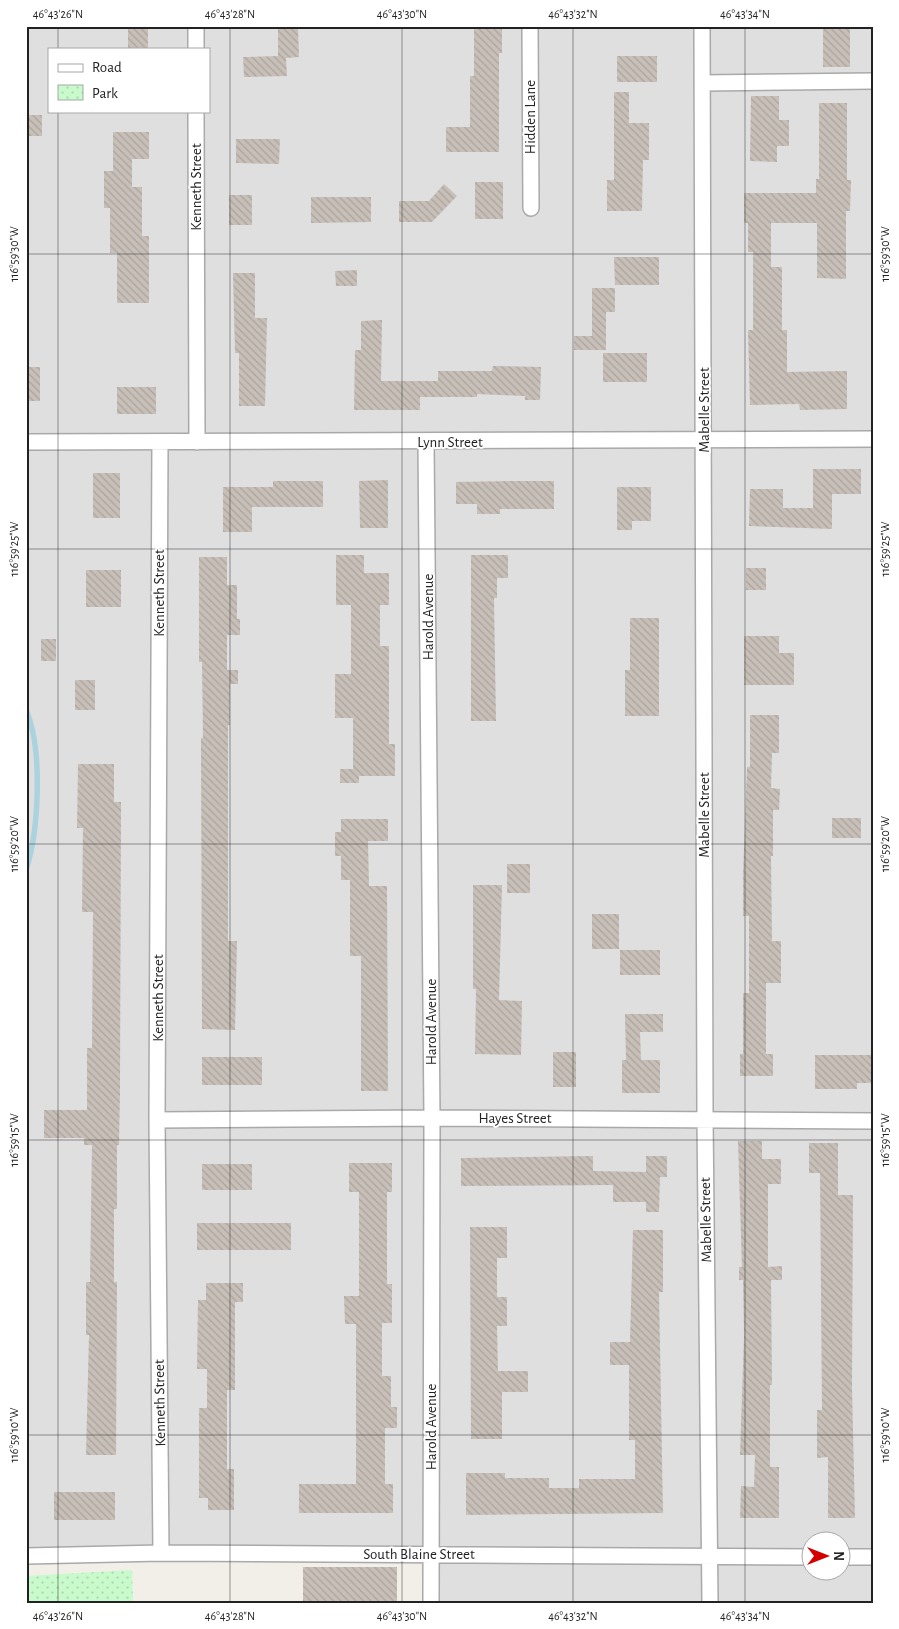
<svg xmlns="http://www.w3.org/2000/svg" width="899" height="1629" viewBox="0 0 899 1629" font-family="'Alegreya Sans',sans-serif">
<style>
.residential{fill:#e0dfdf;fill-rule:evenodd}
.park{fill:url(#park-dots)}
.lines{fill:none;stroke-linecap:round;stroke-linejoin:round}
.stream{stroke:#aad3df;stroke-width:5.5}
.building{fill:url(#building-back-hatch)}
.street-casing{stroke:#a9a9a9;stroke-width:18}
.street{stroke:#fff;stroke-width:15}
.ticks{fill:none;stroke:#222;stroke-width:1;stroke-opacity:0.45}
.labels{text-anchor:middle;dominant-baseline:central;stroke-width:4;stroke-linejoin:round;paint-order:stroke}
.street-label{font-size:15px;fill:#222;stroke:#fff}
.neatline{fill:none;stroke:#222;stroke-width:2}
.ticks-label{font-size:12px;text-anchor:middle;fill:#222}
</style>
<defs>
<pattern id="park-dots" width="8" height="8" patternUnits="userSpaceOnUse" patternTransform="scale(1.25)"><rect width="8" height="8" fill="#c8facc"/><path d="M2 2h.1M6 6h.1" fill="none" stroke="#acd6af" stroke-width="1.8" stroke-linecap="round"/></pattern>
<pattern id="building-back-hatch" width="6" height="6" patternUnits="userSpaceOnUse" patternTransform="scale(1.25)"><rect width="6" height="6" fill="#c7bfb8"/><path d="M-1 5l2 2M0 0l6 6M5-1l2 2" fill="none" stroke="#aba49e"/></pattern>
</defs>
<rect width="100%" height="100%" fill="#f2efe9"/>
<path class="residential" d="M26,26h847v1577h-442v-49l-405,1zM49,49h160v62h-160zM812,1542h30v30h-30z"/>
<path class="park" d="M132,1570l1,33h-107v-27z"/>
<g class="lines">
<path class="stream" d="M26,710c17,39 13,120 0,160"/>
</g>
<path class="building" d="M128,26h20v23h-20z
M278,26h20l1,31 -13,1 1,18 -43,1 -1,-20 35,-1z
M474,26h28v27h-3v99h-53v-25h24v-51h4z
M823,26h27v41h-27z
M617,56h40v26h-40z
M614,92h15v31h20v37h-6l-1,51h-35v-31h7z
M751,96h28v24h10v26h-12v16l-27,-1z
M819,103h28v77h4l-1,31h-4v68l-29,-1v-55h-46v44h11v63h5v42l60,-1v38l-47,1 -1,-6 -49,1 -2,-75h5v-78h-5v-29h-4v-30h72v-14h3z
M26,115h16v21h-16z
M113,132h36v27h-17v28h10v49h7v67h-32v-50h-7v-45h-6v-37h9z
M236,139h44l-1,25 -43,-1z
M475,182h28v37h-28z
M444,184l13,12 -25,26h-33v-21h30z
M229,195h23v30h-23z
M311,197h60v25l-60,1z
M614,257h45v28h-44z
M357,270v16h-21l-1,-15z
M233,273h22v45h12l-2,88h-26v-53h-4z
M592,288h23v24h-9v38h-32v-14h18z
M382,320l-1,61h57v-10h54l1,-5 48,1 -1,33h-15v-4l-48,-2v3h-57v13h-66l1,-60h6v-29z
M603,353h44v29h-44z
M26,367h14v34h-14z
M117,387h39v27h-39z
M813,469h48v25h-29v35l-83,-3 1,-37h33v19h30z
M93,473h27v45h-27z
M388,480v48h-28l-1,-47z
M273,481h50v26h-71v25h-29v-45h50z
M512,481h42v28h-54v5h-23v-10h-21v-22z
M617,487h34v34h-19v9h-15z
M336,555h28v18h25v32h-9v41h9v98h6v32h-36v7h-19v-14h13v-51h-18v-44h16v-69h-15z
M471,555h37v23h-11v20h-3l2,123h-25z
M199,557h28v28h10v34h3v16h-13v35h11v14h-8v41h-2v216h9l-2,89 -33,-1 -1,-291h2l-1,-76h-3z
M746,568h20v22h-20z
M86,570h35v37h-35z
M630,618h29v98h-34v-46h5z
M744,636h35v17h15v32h-50z
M41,639h15v22h-15z
M75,680h20v30h-20z
M750,715h29v38h-7l-1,35 9,1 -1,21h-6v46h-2l1,85h9v42h-15v71h7v22h-33v-22h3v-61h6v-77h-6v-42l4,-107h3z
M78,764h36v38h7l-1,289 -1,54h-2v64h-3v73h3l-1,173h-30l3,-120h-3v-53h4l2,-137h-8v-7h-40v-28h43v-62h5l1,-136h-11l1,-84h-6z
M832,818h29v20h-29z
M341,819h47v22h-20l1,45h18l1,205h-27v-135h-11v-76h-9v-24h-6v-24h6z
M507,864h23v29h-23z
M473,885h29l-3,115 23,1 -1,54 -46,-1 1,-65h-3z
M592,914h27v35h-27z
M620,950h40v25h-40z
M625,1014h38v18h-23l1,28h19v33h-38v-33h4z
M553,1052h23v35h-23z
M815,1055h57v28h-15v6h-42z
M202,1057h60v28h-60z
M738,1141h24v18h19v25h-13v83l14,-1v14h-11l1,105h-2v82h9v51h-39l1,-32 13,1 1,-32h-15l4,-119 -1,-56h-4v-13h3z
M809,1143h29v52h15l-1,192 3,131h-27v-61l-11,1v-48h5l-2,-237h-11z
M593,1156v15l53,1v-16h21v21h-7l-1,35h-13v-10h-33v-17l-152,1v-28z
M349,1163h43v29h-5v92h5v39h-10v53h9v31h6v21h-12v56h8v29h-94v-29h57v-160h-11l-1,-28h15v-104h-10z
M202,1164h50v26h-50z
M197,1223h94v27h-94z
M470,1227h37v31h-10v39h10v29h-10l1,45h30v21h-26v47h-31z
M633,1230h30v62h-4l4,221 -197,2v-42h39v5h44v10h30v-9h56v-39h-6v-75h-19v-23h20z
M206,1283h37v19h-8v88h-8v79h7v41h-26v-12h-9v-90h8v-39h-10l1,-69h8z
M54,1492h61v28h-61z
M303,1567h94v36h-94z"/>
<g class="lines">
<defs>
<path id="street" d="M196,26v23
M530,26l1,182
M702,26l3,1092 5,485
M703,83l170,-2
M196,111l1,331
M26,442l847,-3
M160,442l-3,678 4,433
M426,442l6,676 -1,485
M157,1120l275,-2 441,3
M26,1556l135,-3 651,4
M842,1557h31"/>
</defs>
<use href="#street" class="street-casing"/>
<use href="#street" class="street"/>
</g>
<path class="ticks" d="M58,26v23M230,26v1577M402,26v1577M573,26v1577M745,26v1577M58,111v1492M26,254h847M26,549h847M26,844h847M26,1140h847M26,1435h847"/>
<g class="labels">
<g class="street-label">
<text transform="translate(530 117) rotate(-90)">Hidden Lane</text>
<text transform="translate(196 187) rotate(-90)">Kenneth Street</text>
<text transform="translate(704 410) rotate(-90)">Mabelle Street</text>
<text x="450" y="442">Lynn Street</text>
<text transform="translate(159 593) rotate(-90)">Kenneth Street</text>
<text transform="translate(428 617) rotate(-90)">Harold Avenue</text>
<text transform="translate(704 815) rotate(-90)">Mabelle Street</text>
<text transform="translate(158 998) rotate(-90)">Kenneth Street</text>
<text transform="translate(431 1022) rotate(-90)">Harold Avenue</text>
<text x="515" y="1118">Hayes Street</text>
<text transform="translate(706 1220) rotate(-91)">Mabelle Street</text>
<text transform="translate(160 1403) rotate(-91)">Kenneth Street</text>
<text transform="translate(431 1427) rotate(-90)">Harold Avenue</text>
<text x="419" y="1554">South Blaine Street</text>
</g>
</g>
<rect width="899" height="1629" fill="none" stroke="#ffffff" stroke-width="55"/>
<rect x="48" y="48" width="162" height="65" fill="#ffffff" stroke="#a7a7a7"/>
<rect x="58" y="64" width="25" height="8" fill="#ffffff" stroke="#a7a7a7"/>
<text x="92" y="72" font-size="15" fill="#222222">Road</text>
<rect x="58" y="85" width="25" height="15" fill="url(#park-dots)" stroke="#a7a7a7"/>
<text x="92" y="98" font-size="15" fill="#222222">Park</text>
<g transform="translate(826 1556) rotate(90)"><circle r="24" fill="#ffffff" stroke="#a7a7a7"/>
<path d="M0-4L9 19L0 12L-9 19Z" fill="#d40000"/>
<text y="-8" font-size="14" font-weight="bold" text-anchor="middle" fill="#222222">N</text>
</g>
<rect x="28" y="28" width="844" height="1574" class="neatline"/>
<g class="ticks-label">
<text x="58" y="18">46°43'26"N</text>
<text x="230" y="18">46°43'28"N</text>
<text x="402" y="18">46°43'30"N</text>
<text x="573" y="18">46°43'32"N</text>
<text x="745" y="18">46°43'34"N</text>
<text transform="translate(885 254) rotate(-90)" y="4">116°59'30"W</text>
<text transform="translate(14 254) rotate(-90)" y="4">116°59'30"W</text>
<text transform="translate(885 549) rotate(-90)" y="4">116°59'25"W</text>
<text transform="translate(14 549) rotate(-90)" y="4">116°59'25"W</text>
<text transform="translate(14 844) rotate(-90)" y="4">116°59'20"W</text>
<text transform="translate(885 844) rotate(-90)" y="4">116°59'20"W</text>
<text transform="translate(14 1140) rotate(-90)" y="4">116°59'15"W</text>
<text transform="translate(885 1140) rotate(-90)" y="4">116°59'15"W</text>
<text transform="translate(14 1435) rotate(-90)" y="4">116°59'10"W</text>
<text transform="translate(885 1435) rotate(-90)" y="4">116°59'10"W</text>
<text x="58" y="1620">46°43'26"N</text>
<text x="230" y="1620">46°43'28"N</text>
<text x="402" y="1620">46°43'30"N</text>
<text x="573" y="1620">46°43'32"N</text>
<text x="745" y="1620">46°43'34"N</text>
</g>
</svg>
